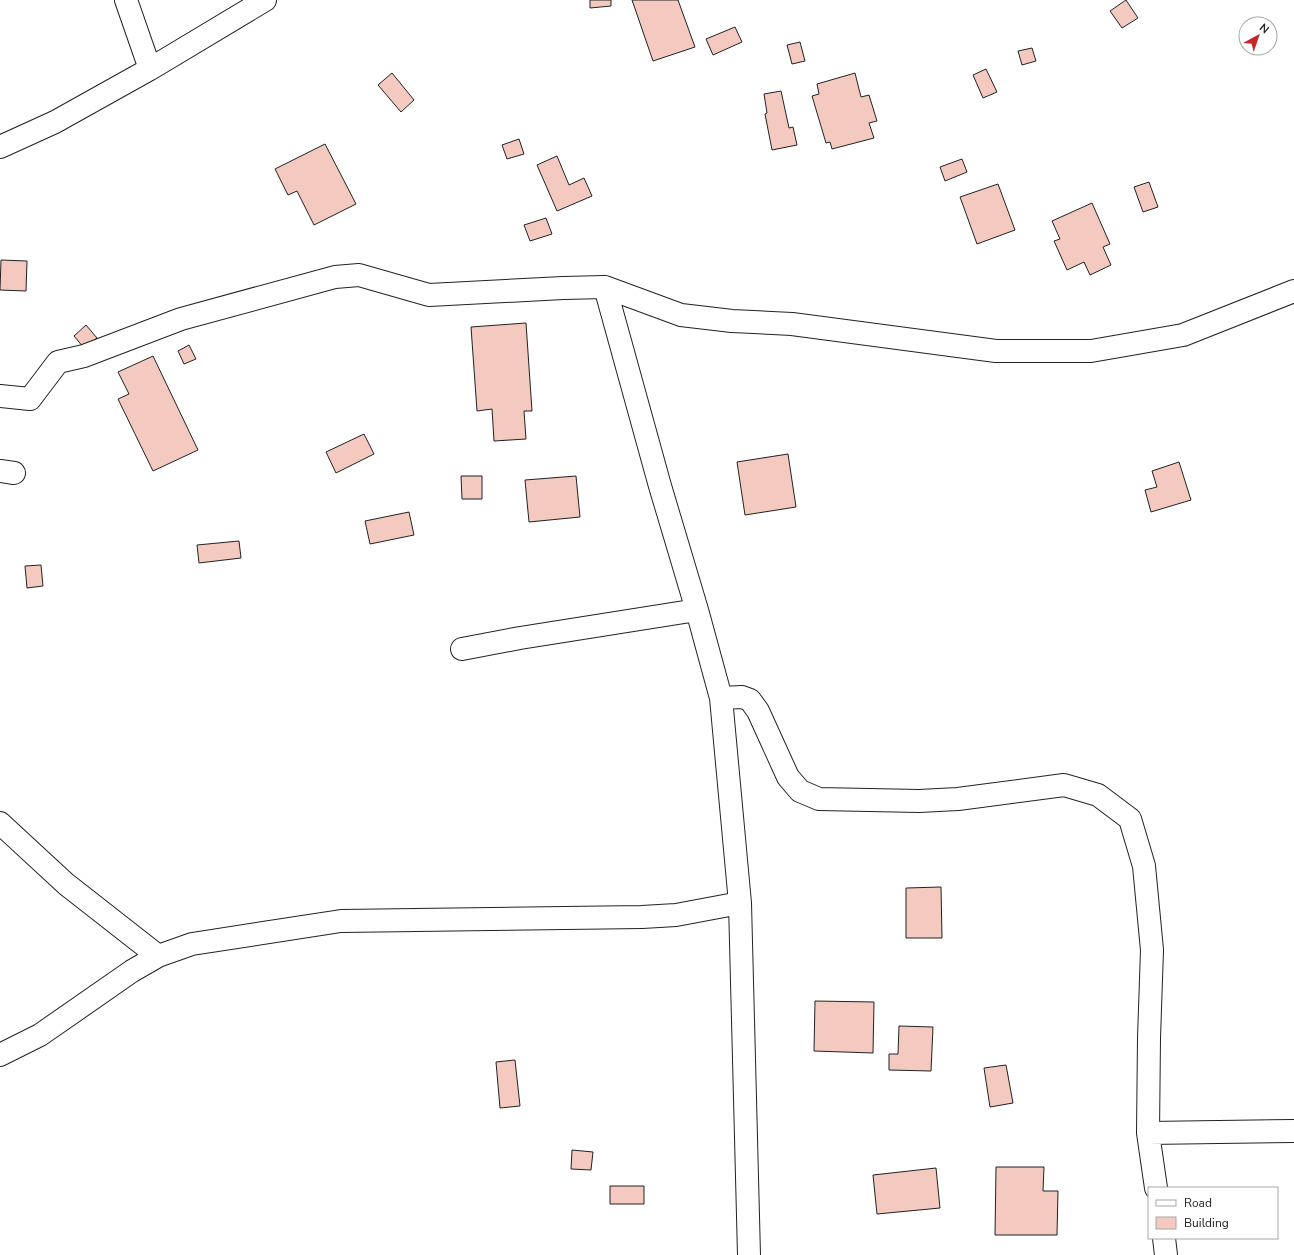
<svg xmlns="http://www.w3.org/2000/svg" width="1294" height="1255" viewBox="0 0 1294 1255" font-family="'Nunito Sans',sans-serif">
<style>
.building{fill:#f3c9c0;stroke:#222}
.lines{fill:none;stroke-linecap:round;stroke-linejoin:round}
.street-casing{stroke:#222;stroke-width:24}
.street{stroke:#fff;stroke-width:22}
</style>
<rect width="100%" height="100%" fill="#fff"/>
<path class="building" d="M590,0h21v6l-21,2z
M632,0h46l17,47 -42,14z
M1126,0l12,18 -16,10 -12,-17z
M735,27l7,15 -29,13 -7,-16z
M800,42l5,19 -13,3 -5,-19z
M1032,48l4,13 -14,4 -4,-14z
M986,69l11,23 -14,6 -10,-23z
M392,73l22,27 -13,12 -23,-27z
M855,73l6,24 8,-2 8,26 -8,2 5,15 -42,11 -2,-7 -4,1 -14,-47 7,-2 -2,-10z
M781,91l8,37 4,-1 4,18 -25,5 -7,-36 2,-1 -3,-19z
M519,139l5,15 -17,5 -5,-14z
M325,144l31,60 -42,21 -17,-34 -9,4 -13,-26z
M557,156l12,29 15,-7 8,18 -35,15 -20,-46z
M962,159l5,13 -22,9 -5,-14z
M1149,182l9,25 -15,5 -9,-25z
M998,184l17,46 -38,14 -17,-47z
M1092,203l18,41 -7,3 8,18 -21,10 -6,-13 -17,8 -13,-29 6,-2 -8,-18z
M546,218l6,16 -22,7 -6,-16z
M1,260l26,1 -1,30 -26,-1z
M526,323l6,88h-8l2,28 -32,2 -2,-32 -15,2 -6,-84z
M86,325l11,13 -13,10 -10,-12z
M189,345l7,14 -12,5 -6,-13z
M153,356l45,94 -45,21 -35,-72 11,-5 -11,-22z
M364,434l10,20 -38,19 -10,-21z
M788,454l8,53 -51,8 -8,-53z
M1179,462l12,38 -40,12 -6,-22 12,-3 -5,-16z
M461,476h21v23h-20z
M576,476l4,41 -51,5 -4,-42z
M409,512l5,23 -44,9 -5,-23z
M239,541l2,17 -42,5 -2,-18z
M41,565l2,21 -16,2 -2,-22z
M941,887l1,51h-36v-50z
M815,1001l59,1 -1,51 -59,-2z
M899,1026l34,1 -2,44 -42,-1v-16h9z
M515,1060l5,46 -20,2 -4,-46z
M1006,1065l7,38 -23,4 -6,-39z
M572,1150l21,2 -2,18 -20,-1z
M996,1167h48l-1,24h15l-1,44h-62z
M936,1168l4,40 -63,6 -4,-39z
M610,1186h34v18h-34z"/>
<g class="lines">
<defs>
<path id="street" d="M126,0l24,69
M0,147l55,-25 95,-53 115,-69
M605,287l55,199 37,124 24,88 19,205 9,352
M0,396l30,3 28,-37 26,-6 97,-37 154,-42 24,-2 70,20 134,-7 42,-1 76,28 51,6 60,3 204,27h95l92,-16 111,-44
M0,471l14,2
M462,649l58,-11 177,-28
M721,698l21,-1 8,3 8,11 30,66 12,14 19,8 100,2 39,-2 106,-14 34,10 32,24 14,47 8,84 -3,88 -1,95 8,55
M0,823l66,61 92,72
M0,1055l40,-20 92,-64 26,-15 34,-12 149,-23 301,-4 34,-2 64,-12
M1148,1133l146,-2
M1164,1238l2,17"/>
</defs>
<use href="#street" class="street-casing"/>
<use href="#street" class="street"/>
</g>
<rect x="1148" y="1187" width="130" height="52" fill="#ffffff" stroke="#a7a7a7"/>
<rect x="1156" y="1200" width="20" height="6" fill="#ffffff" stroke="#a7a7a7"/>
<text x="1184" y="1207" font-size="12" fill="#222222">Road</text>
<rect x="1156" y="1217" width="20" height="12" fill="#f3c9c0" stroke="#a7a7a7"/>
<text x="1184" y="1227" font-size="12" fill="#222222">Building</text>
<g transform="translate(1258 36) rotate(40)"><circle r="19" fill="#ffffff" stroke="#a7a7a7"/>
<path d="M0-3L7 15L0 10L-7 15Z" fill="#c62828"/>
<text y="-6" font-size="11" font-weight="bold" text-anchor="middle" fill="#222222">N</text>
</g>
</svg>
